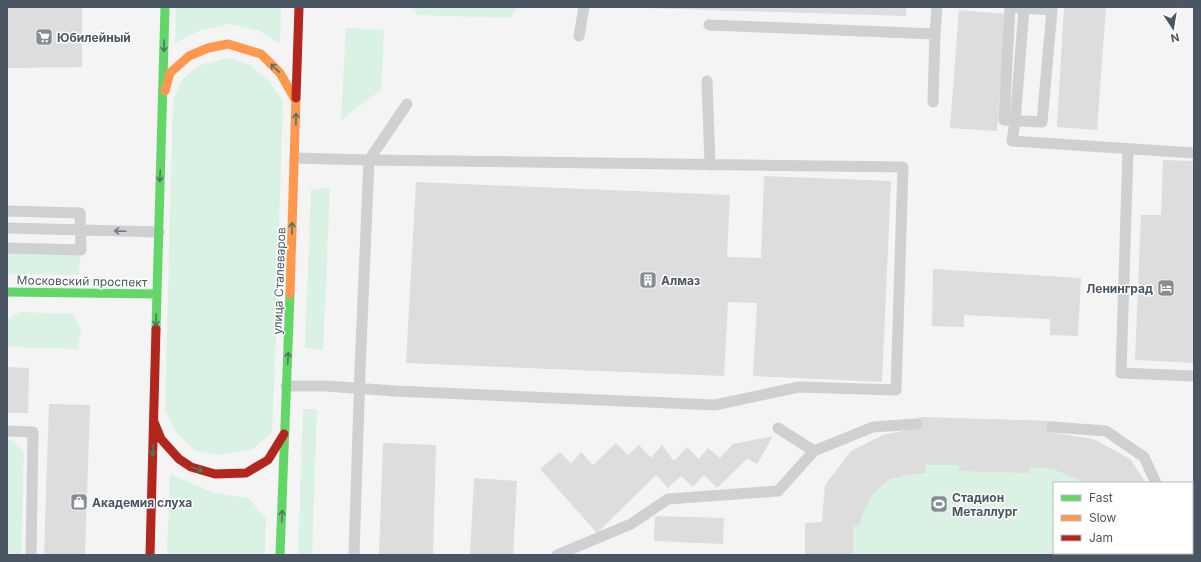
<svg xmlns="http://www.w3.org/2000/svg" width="1201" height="562" viewBox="0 0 1201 562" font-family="Inter,sans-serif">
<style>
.green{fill:#d9f2e3}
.building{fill:#ddddde}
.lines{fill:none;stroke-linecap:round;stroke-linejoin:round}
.lane{stroke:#ced0d2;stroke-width:11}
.fast{stroke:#63d668;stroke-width:9}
.slow{stroke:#ff974d;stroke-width:9}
.jam{stroke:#b3261e;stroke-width:9}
.oneway{stroke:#507663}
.oneway2{stroke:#727b83}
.labels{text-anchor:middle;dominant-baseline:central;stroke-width:3;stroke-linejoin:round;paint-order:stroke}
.poi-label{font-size:12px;font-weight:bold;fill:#4a5661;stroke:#fff;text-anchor:start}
.street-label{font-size:12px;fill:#4a5661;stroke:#fff}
</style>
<rect width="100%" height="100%" fill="#f4f4f4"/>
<path class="green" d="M176,7h105l-1,37 -20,-13 -31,-7 -28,6 -26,13z
M410,7h108l-8,11 -92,-3z
M346,28l38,2 -3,60 -40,30z
M228,58l22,7 17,14 16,21 -8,259 -3,73 -19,17 -36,6 -21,-4 -20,-19 -11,-22 8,-310 9,-20 16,-14z
M330,188l-7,162 -18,-2 6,-159z
M7,248l74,2 -2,25 -72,-1z
M20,312l53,2 8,16 -3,19 -71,-2v-27z
M303,409h14l-5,146h-14z
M918,417l133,4 3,12 39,6 37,20 16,24h-92v70h112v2h-361v-32l17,-1 3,-37 26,-34 32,-16 34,-7z
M7,440h5l12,11 -3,104h-14z
M170,474l44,19 34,5 18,20 -1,37h-98z"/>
<path class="building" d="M7,7h75v60l-75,1z
M644,7h262v9l-262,-8z
M1064,7h42l-9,123 -40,-3z
M959,10l47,4 -9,117 -47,-3z
M1163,160l31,1v202l-59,-3 6,-145h20z
M764,176l127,5 -9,201 -129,-6 4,-73 -29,-1 -4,74 -318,-13 10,-181 314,13 -3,62 34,1z
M933,269l148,9 -3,58 -28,-1v-16l-86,-4v12l-32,-1z
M7,367l22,1 -1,45h-21z
M49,404l41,1 -5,150h-41z
M918,417l133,4 2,12 40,6 37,20 16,24h-60l-33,-14 -23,-2 -1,6 -70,-2 1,-6h-35l1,8 -20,2 -18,5 -16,15 -10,20 -2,10h-7v30h-48v-32l17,-1 3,-37 26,-34 32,-16 34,-7z
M773,436l-16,28 -10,-5 -30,29 -13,-13 -11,12 -12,-11 -13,12 -12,-13 -59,58 -57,-64 20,-17 11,12 10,-12 12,13 23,-22 12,12 11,-10 12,13 11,-13 12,16 13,-14 12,12 9,-11 12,10 13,-14z
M383,443l53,2 -3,110h-54z
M474,478l43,3 -4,74h-43z
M655,516l69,2 -1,26 -69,-3z
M1119,553h46v2h-46z"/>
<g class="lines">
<path class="lane" d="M1010,7l42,3 -10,112 -38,-2z
M1024,9l-9,112 -3,20 182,12
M709,25l226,9 -2,68
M935,34l2,-27
M579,36l5,-29
M707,81l3,84
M1128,150l-7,223 73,3
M7,211l73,2 1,37 -74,-2
M7,228l152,4
M286,386h40l69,5 320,14 84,-18 97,3 7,-223 -534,-7 -74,-2
M1052,427l54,4 38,26 12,26
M7,431l26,1 -2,123
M814,451l59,-24 44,-3
M1190,553v2
M354,555l6,-185 9,-210 38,-56
M557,555l74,-31 37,-25 110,-8 36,-40 -36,-23"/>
<path class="fast" d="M7,292l150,2
M156,329l9,-322
M280,555l10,-261"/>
<path class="slow" d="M165,91l5,-18 19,-17 19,-8 20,-4 33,10 19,19 16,28
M290,294l6,-196"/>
<path class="jam" d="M296,98l3,-91
M154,422l7,17 18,20 12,8 24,7 31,-1 22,-13 16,-26
M150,555l6,-226"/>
</g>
<defs><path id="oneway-shaft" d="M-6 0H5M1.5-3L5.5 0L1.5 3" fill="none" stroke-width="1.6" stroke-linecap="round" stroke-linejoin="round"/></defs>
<g class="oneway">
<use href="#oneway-shaft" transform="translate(164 46) rotate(92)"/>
<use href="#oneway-shaft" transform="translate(275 68) rotate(-136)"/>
<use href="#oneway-shaft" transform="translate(296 119) rotate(-89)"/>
<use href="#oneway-shaft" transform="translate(160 176) rotate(92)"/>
<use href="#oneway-shaft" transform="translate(292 228) rotate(-88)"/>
<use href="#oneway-shaft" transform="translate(156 320) rotate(92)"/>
<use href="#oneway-shaft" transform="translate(288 358) rotate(-87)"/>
<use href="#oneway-shaft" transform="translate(153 450) rotate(92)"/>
<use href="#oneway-shaft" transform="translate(197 469) rotate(21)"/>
<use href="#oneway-shaft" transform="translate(282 516) rotate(-88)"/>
</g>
<use class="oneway2" href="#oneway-shaft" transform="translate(120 231) rotate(-178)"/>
<defs>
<symbol id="supermarket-square" viewBox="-11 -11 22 22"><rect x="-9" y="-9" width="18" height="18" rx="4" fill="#868d94" stroke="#fff"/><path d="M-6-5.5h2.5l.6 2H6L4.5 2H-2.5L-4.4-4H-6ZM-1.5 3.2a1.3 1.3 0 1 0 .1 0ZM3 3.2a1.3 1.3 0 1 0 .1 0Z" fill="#fff"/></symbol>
<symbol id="building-square" viewBox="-11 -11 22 22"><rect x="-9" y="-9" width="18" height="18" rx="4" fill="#868d94" stroke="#fff"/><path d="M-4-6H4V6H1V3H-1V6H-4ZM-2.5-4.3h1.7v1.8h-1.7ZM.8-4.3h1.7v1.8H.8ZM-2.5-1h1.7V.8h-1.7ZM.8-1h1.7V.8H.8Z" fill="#fff"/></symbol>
<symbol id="hotel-square" viewBox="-11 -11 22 22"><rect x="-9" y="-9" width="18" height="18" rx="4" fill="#868d94" stroke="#fff"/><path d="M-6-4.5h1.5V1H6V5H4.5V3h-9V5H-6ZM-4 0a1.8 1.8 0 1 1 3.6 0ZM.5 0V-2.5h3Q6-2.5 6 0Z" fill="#fff"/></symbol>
<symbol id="shop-square" viewBox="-11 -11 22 22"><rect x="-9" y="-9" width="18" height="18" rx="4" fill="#868d94" stroke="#fff"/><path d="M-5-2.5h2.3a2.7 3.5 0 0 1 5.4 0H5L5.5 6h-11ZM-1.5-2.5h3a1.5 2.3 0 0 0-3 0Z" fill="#fff"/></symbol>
<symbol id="stadium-square" viewBox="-11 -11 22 22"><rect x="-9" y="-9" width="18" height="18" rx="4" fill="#868d94" stroke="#fff"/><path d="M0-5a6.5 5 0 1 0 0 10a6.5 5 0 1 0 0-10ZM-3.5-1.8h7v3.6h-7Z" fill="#fff"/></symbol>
</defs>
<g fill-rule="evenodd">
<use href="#supermarket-square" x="34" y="27" width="20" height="20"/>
<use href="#building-square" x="638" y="270" width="20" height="20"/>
<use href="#hotel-square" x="1156" y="278" width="20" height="20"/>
<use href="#shop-square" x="69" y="492" width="20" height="20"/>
<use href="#stadium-square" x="929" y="494" width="20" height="20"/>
</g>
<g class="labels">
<g class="poi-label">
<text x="57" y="37">Юбилейный</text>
<text x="661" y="280">Алмаз</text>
<text x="1153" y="288" text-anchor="end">Ленинград</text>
<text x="952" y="497">Стадион<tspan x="952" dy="14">Металлург</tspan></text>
<text x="92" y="502">Академия слуха</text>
</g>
<g class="street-label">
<text transform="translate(82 281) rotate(1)">Московский проспект</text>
<text transform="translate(279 281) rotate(-88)">улица Сталеваров</text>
</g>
</g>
<rect width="1201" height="562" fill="none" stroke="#4a5661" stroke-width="16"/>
<rect x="1053" y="482" width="140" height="72" fill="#ffffff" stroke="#b7bbc0"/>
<rect x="1061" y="495" width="20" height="6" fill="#63d668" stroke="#b7bbc0"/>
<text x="1089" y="502" font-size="12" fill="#4a5661">Fast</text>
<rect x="1061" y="515" width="20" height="6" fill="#ff974d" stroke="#b7bbc0"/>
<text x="1089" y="522" font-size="12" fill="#4a5661">Slow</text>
<rect x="1061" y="535" width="20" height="6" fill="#b3261e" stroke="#b7bbc0"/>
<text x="1089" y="542" font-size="12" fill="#4a5661">Jam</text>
<g transform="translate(1173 28) rotate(168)" stroke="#ffffff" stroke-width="3" paint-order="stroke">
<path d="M0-3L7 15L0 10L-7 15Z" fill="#4a5661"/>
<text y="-6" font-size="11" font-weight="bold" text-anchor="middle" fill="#4a5661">N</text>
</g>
</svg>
